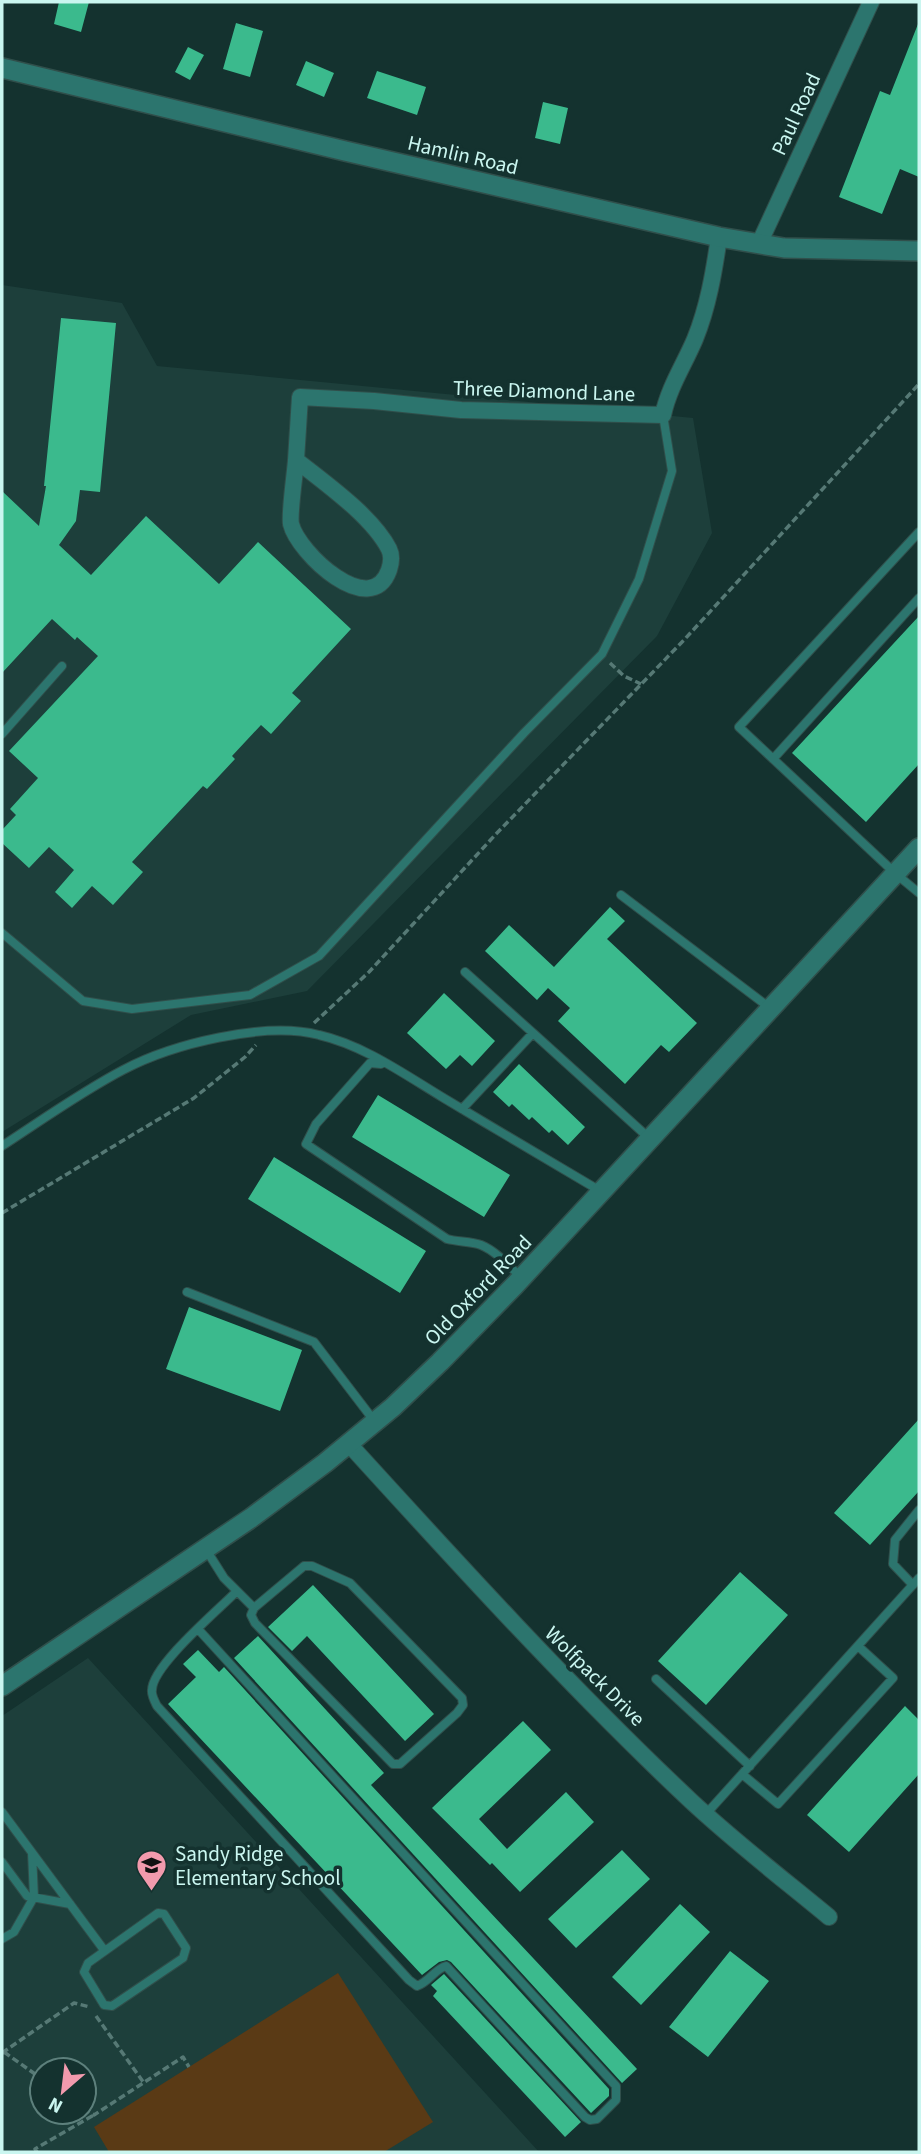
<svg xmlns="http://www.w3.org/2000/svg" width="921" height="2154" viewBox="0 0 921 2154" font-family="'Source Sans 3',sans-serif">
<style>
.built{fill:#1d3f3b;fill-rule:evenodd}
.green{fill:#5a3a15}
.building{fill:#3bba8d}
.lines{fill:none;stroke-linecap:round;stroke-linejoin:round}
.service-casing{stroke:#304f4b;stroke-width:10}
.minor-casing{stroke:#304f4b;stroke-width:18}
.tertiary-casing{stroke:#304f4b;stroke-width:22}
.path{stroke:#567975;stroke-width:3.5;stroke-dasharray:7 3.5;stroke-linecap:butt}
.service{stroke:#2c756e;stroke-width:8}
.minor{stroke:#2c756e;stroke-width:16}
.tertiary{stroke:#2c756e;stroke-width:19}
.labels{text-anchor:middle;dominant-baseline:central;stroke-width:7;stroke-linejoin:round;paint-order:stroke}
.street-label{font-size:21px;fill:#caf6f0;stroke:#14322f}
.poi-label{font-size:21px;fill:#caf6f0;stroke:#14322f;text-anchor:start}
</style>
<rect width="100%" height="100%" fill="#14322f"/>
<path class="built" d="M2,285l120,18 35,63 536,52 19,115 -55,103 -350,355 -116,24 -189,117z
M88,1658l451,494h-537v-436zM42,2070h42v42h-42z"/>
<path class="green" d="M338,1973l95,149 -49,30h-275l-15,-25z"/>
<path class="building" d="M59,2h30l-8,30 -27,-8z
M236,23l27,8 -13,46 -27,-8z
M918,24l1,153 -19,-8 -18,45 -43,-17 41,-106 10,4z
M188,47l16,8 -14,25 -15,-8z
M306,61l28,12 -10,24 -28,-12z
M377,71l49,16 -9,28 -50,-17z
M543,102l25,6 -8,36 -25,-6z
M61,318l55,5 -16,169 -20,-2 -4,31 -17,24 32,30 55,-59 73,68 39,-42 93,87 -59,64 9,8 -30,33 -10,-9 -29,31 3,3 -28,30 -4,-3 -71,76 11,10 -30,33 -21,-19 -20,22 -17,-16 19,-22 -25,-23 -20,21 -27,-25v-13l14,-15 -6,-6 28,-31 -29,-27 89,-95 -21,-19 -2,3 -23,-21 -50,54v-182l37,35 7,-40h-2z
M919,616v148l-53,58 -74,-69z
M610,907l15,14 -18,18 90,84 -28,29 -8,-7 -36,39 -67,-63 12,-13 -22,-20 -11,12 -52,-49 24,-26 45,42z
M444,993l51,48 -23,25 -12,-11 -14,14 -39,-36z
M519,1064l66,63 -17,18 -16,-15 -3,3 -17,-16 -3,3 -17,-16 -3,3 -16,-15z
M378,1095l132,80 -26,42 -132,-80z
M274,1157l152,94 -26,42 -152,-94z
M189,1307l113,43 -22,61 -114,-42z
M919,1419v72l-49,54 -36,-32z
M740,1572l48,43 -82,90 -48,-44z
M313,1585l121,129 -29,27 -98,-105 -15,15 -24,-24z
M258,1636l126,137 -13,12 266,284 -15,14 -388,-425z
M198,1650l21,22 5,-5 385,422v7l-18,17 -140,-151 -4,-2 -8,2 -17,13 -254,-271 28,-27 -13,-13z
M905,1706l14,14v54l-70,78 -42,-37z
M523,1721l28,29 -72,69 28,30 59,-57 28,30 -74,70 -28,-29 -2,2 -58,-57z
M622,1850l28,29 -74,69 -28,-29z
M680,1904l30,28 -69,73 -29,-28z
M730,1951l39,30 -61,76 -39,-30z
M444,1974l137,148 -16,15 -132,-141 4,-5 -6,-6z"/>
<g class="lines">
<defs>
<path id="service" d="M919,532l-180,195 157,147 23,19
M2,734l60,-68
M773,759l146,-161
M621,895l149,113
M2,933l81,68 49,8 118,-14 69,-39 205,-223 78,-79 37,-75 33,-108 -9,-56
M465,972l68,61
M381,1064l-11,-1 -54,61 -10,20 141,95c11,3 24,2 34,6 15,6 29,22 41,33
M462,1109l71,-76 116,105
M2,1146c40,-26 79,-54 121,-76 49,-26 142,-49 196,-35 44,10 85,39 123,62 53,32 106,63 160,95
M187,1292l127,50 61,80
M205,1548l19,30 30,30 50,-42h8l38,17 112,115 1,7 -6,8 -57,51h-7l-138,-141 -4,-8 3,-7
M913,1585l-20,-21 2,-24 24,-30
M198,1629l418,457v14l-19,19 -7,1 -5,-3 -139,-151c-11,3 -17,16 -29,20l-8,-6 -252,-274c-2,-4 -6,-11 -5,-16 0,-24 65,-79 84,-98
M656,1679l94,87
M742,1774l36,30 115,-126 -35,-32
M2,1812l102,138
M706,1814l213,-236
M2,1862l25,34 43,8
M158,1913l6,1 22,34 -3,10 -71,48 -8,-1 -20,-33 4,-9z
M2,1939l12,-7 20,-35 -2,-44"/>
<path id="minor" d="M759,244l112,-242
M296,460l4,-63 74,4 87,9 202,5c6,-28 21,-50 32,-76 13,-32 19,-67 24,-102
M296,460c29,23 76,56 93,89 3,6 2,15 0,21 -18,51 -91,-17 -98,-46 -2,-10 4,-50 5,-64z
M349,1444c111,122 222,244 342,357 44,41 92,78 138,116"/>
<path id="tertiary" d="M2,68l343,83 374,86 65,11 135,3
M2,1686l249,-168 74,-55 68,-56 47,-45 75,-77 404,-437"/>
</defs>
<use href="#service" class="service-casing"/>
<use href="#minor" class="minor-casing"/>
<use href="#tertiary" class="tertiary-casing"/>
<path class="path" d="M610,663l14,13 17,8
M314,1023l55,-51 127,-138 188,-194 235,-256
M2,1213l192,-115 51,-41 11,-12
M96,2016l48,67
M4,2052l38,27
M2,2053l72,-50 16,4
M84,2108l10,7 89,-58 6,10
M37,2152l-2,-3 59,-34"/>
<use href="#service" class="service"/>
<use href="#minor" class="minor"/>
<use href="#tertiary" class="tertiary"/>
</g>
<defs>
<symbol id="school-pin" viewBox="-11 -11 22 30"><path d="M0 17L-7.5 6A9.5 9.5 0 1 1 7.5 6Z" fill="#f29aad" stroke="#14322f"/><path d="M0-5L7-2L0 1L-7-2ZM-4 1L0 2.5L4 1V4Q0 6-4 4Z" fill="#111"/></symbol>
</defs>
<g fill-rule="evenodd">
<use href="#school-pin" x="134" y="1848" width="35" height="47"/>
</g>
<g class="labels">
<g class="street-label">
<text transform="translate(796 114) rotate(-65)">Paul Road</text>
<text transform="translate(463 155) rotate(13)">Hamlin Road</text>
<text transform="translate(544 391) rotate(2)">Three Diamond Lane</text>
<text transform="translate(478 1290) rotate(-46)">Old Oxford Road</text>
<text transform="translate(595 1676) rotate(45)">Wolfpack Drive</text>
</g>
<g class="poi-label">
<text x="175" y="1854">Sandy Ridge<tspan x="175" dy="24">Elementary School</tspan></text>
</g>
</g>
<rect width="921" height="2154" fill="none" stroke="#caf6f0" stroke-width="7"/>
<g transform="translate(63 2091) rotate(208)"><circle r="33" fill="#14322f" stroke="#5d807c" stroke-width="2"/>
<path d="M0-5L12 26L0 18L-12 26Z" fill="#f29aad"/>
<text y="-10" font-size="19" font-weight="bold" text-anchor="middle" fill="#caf6f0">N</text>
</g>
</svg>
